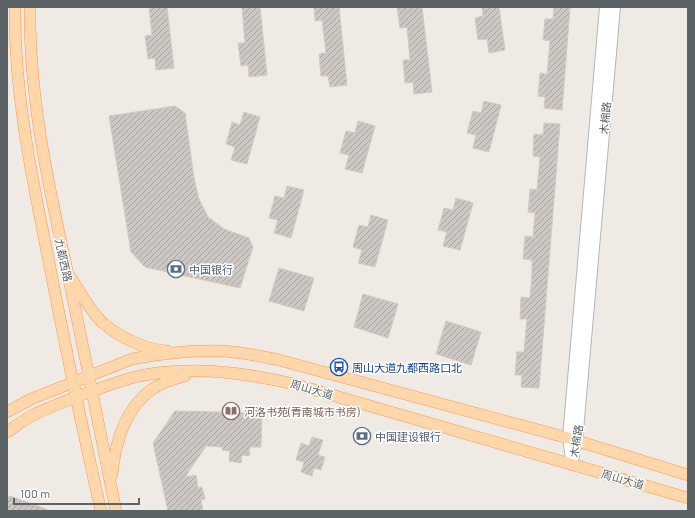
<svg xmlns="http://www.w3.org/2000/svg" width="695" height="518" viewBox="0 0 695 518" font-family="Barlow,'Noto Sans SC',sans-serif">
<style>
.building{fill:url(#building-hatch);stroke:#d5c9c2}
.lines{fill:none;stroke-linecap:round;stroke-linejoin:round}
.secondary-casing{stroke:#b1b7ba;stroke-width:12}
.primary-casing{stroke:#f89955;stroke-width:12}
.secondary{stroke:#fff;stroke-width:10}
.primary{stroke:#ffd7aa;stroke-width:11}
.labels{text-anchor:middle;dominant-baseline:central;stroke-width:3;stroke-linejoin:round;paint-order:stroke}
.street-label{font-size:11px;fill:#5c6366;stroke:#fff}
.service-label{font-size:11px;fill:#4e5e75;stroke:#fff;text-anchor:start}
.transit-label{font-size:11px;fill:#164399;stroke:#fff;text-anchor:start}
.education-label{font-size:11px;fill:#785e54;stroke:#fff;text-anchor:start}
</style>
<defs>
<pattern id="building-hatch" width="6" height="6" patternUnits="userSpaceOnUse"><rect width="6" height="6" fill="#cdc7c3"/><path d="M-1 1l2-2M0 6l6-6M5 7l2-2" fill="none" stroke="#aaa5a2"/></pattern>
</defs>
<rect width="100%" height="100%" fill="#f0eae4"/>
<path class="building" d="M149,7h18l7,61 -18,2 -1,-12 -7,1 -3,-23 7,-1z
M242,7h18l7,68 -18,2 -1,-12 -7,1 -3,-23h7z
M314,7h25l8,78 -17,2 -2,-11h-7l-2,-22 7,-1 -4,-33 -7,1z
M397,7h25l10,85 -18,2 -1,-12 -8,1 -2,-23h7l-3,-33 -7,1z
M482,7h17l6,43 -16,3 -2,-14 -9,1 -3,-22 8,-2z
M554,7l16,1 -8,102 -18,-2 1,-11 -7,-1 2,-23 7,1 3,-33 -7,-1 2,-21h8z
M484,101l17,4 -12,47 -16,-4 3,-13 -9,-2 6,-22 8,2z
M175,106l10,7 9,65 5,21 9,18 16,12 25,9 4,9 -13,41 -95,-21 -14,-15 -22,-136z
M244,112l16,5 -13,47 -16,-4 4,-13 -9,-3 6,-22 8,3z
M358,121l17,5 -13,47 -17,-4 4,-14 -9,-2 6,-22 9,2z
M544,123l16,1 -21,264 -18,-1 1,-12h-7l2,-23h7l3,-33h-7l1,-22 9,1 2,-24v-14l-9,-1 2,-23 8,1 2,-24 -7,-1 2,-23 7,1 3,-33 -7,-1 1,-22 9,1z
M287,186l17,4 -13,48 -17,-5 4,-13 -9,-2 6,-22 9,2z
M456,198l17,5 -13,47 -17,-4 4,-14 -9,-2 6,-22 9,2z
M371,215l17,5 -13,47 -17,-4 4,-13 -9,-3 6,-22 9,2z
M279,268l35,10 -10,33 -35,-10z
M363,294l35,10 -10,34 -34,-11z
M446,321l35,11 -10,33 -35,-11z
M175,411l87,2 -1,34h-11l-1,9 -7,-1 -1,8 -12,-2 1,-10 -8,-1 1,-3 -17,-1 -21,31 11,-2 2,13 4,-1 3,12 -4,1 2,11h-35l-15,-68z
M312,437l11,3 -5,15 7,2 -4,13 -7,-2 -2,8 -11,-4 3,-10 -8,-2 5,-17 8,3z
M10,496l39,14v1h-42v-13z"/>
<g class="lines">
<defs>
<path id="secondary" d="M571,459l-3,-21 37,-431
M572,465l5,-23 38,-435"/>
<path id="primary" d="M15,7c-1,81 15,161 31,240 17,88 35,176 55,264
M30,7c-1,90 18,176 37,263 17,80 33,161 49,241
M71,278c9,14 19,33 32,45 16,14 43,27 64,28
M7,412l24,-13 101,-40c28,-5 57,-9 86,-8 20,0 41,5 61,9l289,78 120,37
M7,432c9,-6 18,-13 28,-18 17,-8 36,-15 54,-22 15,-5 30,-11 46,-15 52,-12 107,-5 159,7l394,114
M112,475c3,-31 13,-66 39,-85 10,-7 22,-11 34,-14"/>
</defs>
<use href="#secondary" class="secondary-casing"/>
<use href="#primary" class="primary-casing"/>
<use href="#secondary" class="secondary"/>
<use href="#primary" class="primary"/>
</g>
<defs>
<symbol id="bank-ring" viewBox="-11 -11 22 22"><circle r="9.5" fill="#fff" stroke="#5c6f8a" stroke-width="1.5"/><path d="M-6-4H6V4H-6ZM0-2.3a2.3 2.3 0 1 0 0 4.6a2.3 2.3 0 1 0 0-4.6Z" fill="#5c6f8a"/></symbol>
<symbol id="bus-ring" viewBox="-11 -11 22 22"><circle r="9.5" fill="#fff" stroke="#1a4fb4" stroke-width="1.5"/><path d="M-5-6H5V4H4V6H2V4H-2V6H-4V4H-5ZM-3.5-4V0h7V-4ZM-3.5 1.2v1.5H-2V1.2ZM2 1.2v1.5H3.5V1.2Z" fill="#1a4fb4"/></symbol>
<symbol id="library-ring" viewBox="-11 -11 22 22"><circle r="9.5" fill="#fff" stroke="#8d6e63" stroke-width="1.5"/><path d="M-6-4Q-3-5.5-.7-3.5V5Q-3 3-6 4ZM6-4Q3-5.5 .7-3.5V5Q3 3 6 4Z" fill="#8d6e63"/></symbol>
</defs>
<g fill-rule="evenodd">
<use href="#bank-ring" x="166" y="259" width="20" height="20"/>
<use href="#bus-ring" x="329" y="357" width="20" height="20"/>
<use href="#library-ring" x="221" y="401" width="20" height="20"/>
<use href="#bank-ring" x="352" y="426" width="20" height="20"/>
</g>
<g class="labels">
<g class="street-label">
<text transform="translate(605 118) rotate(-85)">木棉路</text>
<text transform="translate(64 260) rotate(78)">九都西路</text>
<text transform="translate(312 389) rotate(16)">周山大道</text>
<text transform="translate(576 441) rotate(-81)">木棉路</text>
<text transform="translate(623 479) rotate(16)">周山大道</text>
</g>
<g class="service-label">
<text x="189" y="269">中国银行</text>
<text x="375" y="436">中国建设银行</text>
</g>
<g class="transit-label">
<text x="352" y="367">周山大道九都西路口北</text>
</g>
<g class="education-label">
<text x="244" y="411">河洛书苑(青南城市书房)</text>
</g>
</g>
<rect width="695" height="518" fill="none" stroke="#5c6366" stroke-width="16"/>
<path d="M14 498v6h125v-6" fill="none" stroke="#5c6366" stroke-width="2"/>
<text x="20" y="498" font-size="12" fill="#5c6366" stroke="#ffffff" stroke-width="3" paint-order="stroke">100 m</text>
</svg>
